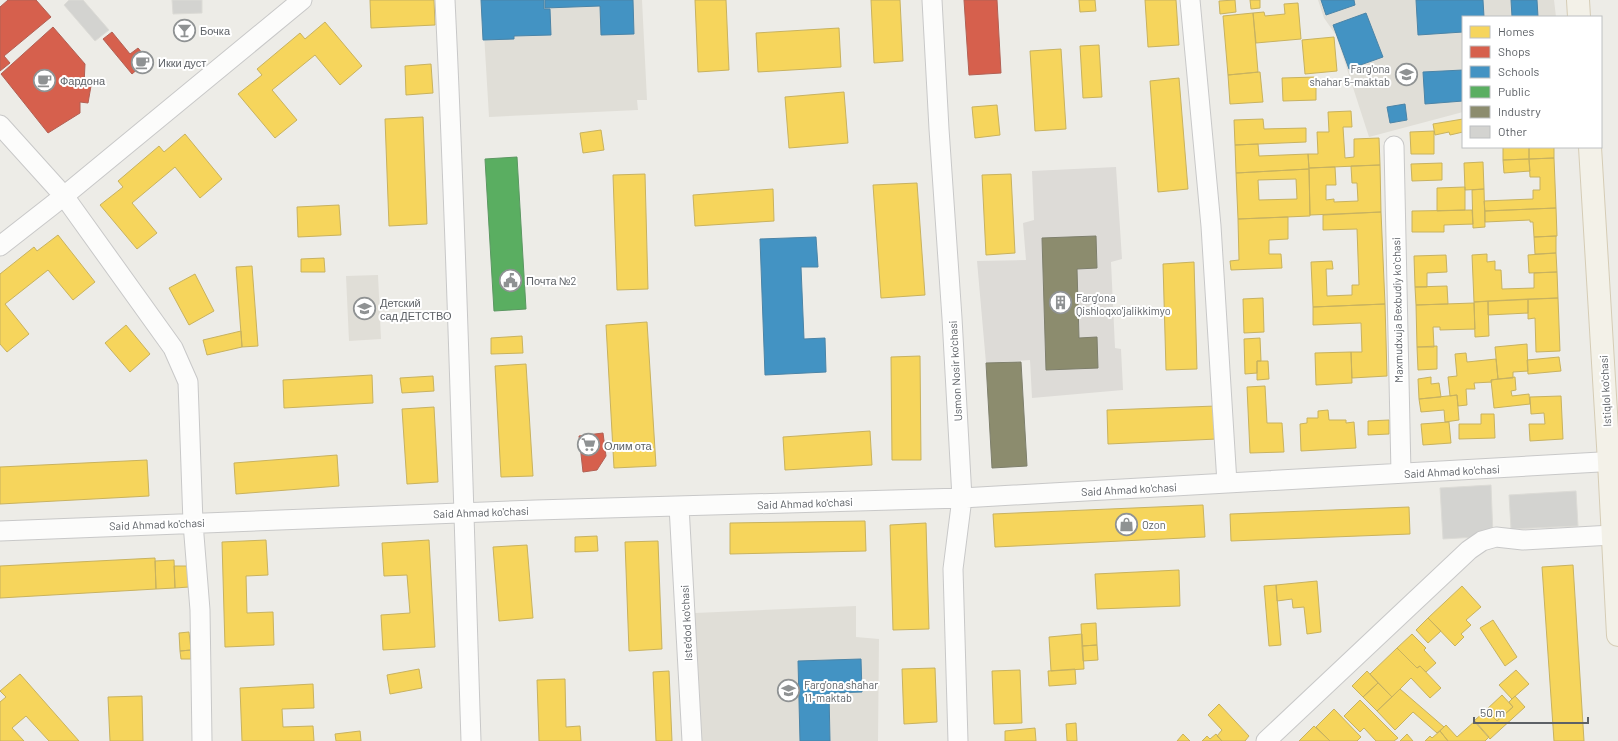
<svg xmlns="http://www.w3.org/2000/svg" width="1618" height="741" viewBox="0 0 1618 741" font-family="Barlow,sans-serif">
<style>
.industrial{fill:#dddbd7}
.education{fill:#e0ded7}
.homes{fill:#f6d55c;stroke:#c8b25f;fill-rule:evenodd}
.shops{fill:#d6604d;stroke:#b26054}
.schools{fill:#4393c3;stroke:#4b84a7}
.public{fill:#5aae61;stroke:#5b9762}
.industry{fill:#8c8c6e;stroke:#7e7f6c}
.building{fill:#d3d3d0;stroke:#dcdbd6}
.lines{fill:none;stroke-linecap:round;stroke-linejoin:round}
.minor-casing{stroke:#c8c8c8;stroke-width:21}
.major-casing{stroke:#d5ccb5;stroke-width:24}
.minor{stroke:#fcfcfb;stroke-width:19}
.major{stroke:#f3f1e8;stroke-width:22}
.labels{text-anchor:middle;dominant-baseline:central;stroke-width:4;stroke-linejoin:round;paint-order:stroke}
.poi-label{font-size:11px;fill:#5d6166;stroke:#fff;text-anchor:start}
.street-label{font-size:11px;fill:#5d6166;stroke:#fff}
</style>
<rect width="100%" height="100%" fill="#edece7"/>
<path class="industrial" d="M1116,167l6,92 -11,3 4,86 6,1 2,41 -91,8 -2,-38 -44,3 -9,-102 49,-1 -3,-37 11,-3 -2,-49z"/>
<path class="education" d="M482,0h160l5,100h-10l1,10 -149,7z
M1318,0h236l2,17h-93v95l-94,25 -33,-102 -12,-17z
M378,275l3,64 -32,2 -3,-65z
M856,606v31l23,2 -1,102h-176l-7,-128z"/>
<path class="homes" d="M370,0h64l1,25 -64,3z
M695,0h31l3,70 -31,2z
M871,0h29l3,61 -29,2z
M1079,0h16l1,11 -16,1z
M1145,0h31l3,45 -31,2z
M1235,0l1,12 -16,2 -1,-13z
M1250,0h10v8l-9,1z
M1298,3l3,36 -45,4 -3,-30 11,-1 1,4 20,-2 -1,-10z
M1253,13l5,59 -30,3 -5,-59z
M325,22l37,44 -22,19 -25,-30 -43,35 25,30 -22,18 -37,-44 24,-19 -5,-6 43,-36 5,6z
M839,28l2,39 -83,5 -2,-39z
M1334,37l3,34 -32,3 -3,-34z
M1099,45l3,52 -19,1 -3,-52z
M1061,49l5,80 -31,2 -5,-80z
M431,64l2,29 -27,2 -1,-29z
M1260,72l3,30 -33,2 -2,-29z
M1316,77v23l-33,1 -1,-23z
M1179,78l9,111 -30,3 -8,-111z
M844,92l4,51 -59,5 -4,-51z
M997,105l3,30 -25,3 -3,-31z
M1351,111l1,16h-9l2,31 9,-1v-18l25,-1 1,27 -71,3 -1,-14h10l-1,-22h12l-1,-20z
M423,117l4,107 -38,2 -4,-107z
M1263,119l1,10 42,-1v14l-71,3 -1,-25z
M1463,119v13l-13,3 -1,-3 -14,3 -2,-11z
M601,130l3,20 -21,3 -3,-20z
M1434,131v23h-23l-1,-22z
M185,134l37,45 -22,19 -25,-31 -43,36 25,30 -20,16 -37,-44 23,-18 -5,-6 41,-35 5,6z
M1258,144l1,12 49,-2 1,15 -73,4 -1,-28z
M1503,147h26v12l-26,1z
M1529,147h25v11l-25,1z
M1554,158l2,50 -71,3 -1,-10 49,-2v-9h7v-13h-10l-1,-18z
M1529,159l1,12 -26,2 -1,-13z
M1483,162l1,27 -19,1 -1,-27z
M1442,163v17l-30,1 -1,-17z
M1380,165l1,47 -71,3 -1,-47 26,-1 1,18h-10v15l8,-1v3l24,-1 -1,-18h-5l-1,-17z
M1309,169l1,47 -72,3 -2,-46zM1296,179l1,20 -38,1 -1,-20z
M645,174l3,115 -31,1 -4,-115z
M1011,174l4,79 -29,2 -4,-80z
M917,183l8,112 -44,3 -8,-113z
M1465,187v23l-28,1v-23z
M773,189l1,32 -79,5 -2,-31z
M1484,189l1,38 -12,1 -1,-38z
M339,205l2,30 -43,2 -1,-30z
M1556,208l1,28 -23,1 -1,-15h-3v-2l-45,2v-11z
M1472,210l1,14 -29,1v7h-32v-21z
M1381,212l4,92 -72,3 -2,-45 21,-1 1,8h-7l1,27 25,-1v-10h7l-2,-56 -34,1v-15z
M1288,217v22l-19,1v14h12l1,14 -51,2 -1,-9 9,-1 -1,-41z
M58,235l37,47 -22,18 -25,-30 -43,34 24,30 -22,18 -7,-8v-70l34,-27 3,4z
M1556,236v17l-21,1 -1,-17z
M1556,253l1,19 -28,1 -1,-18z
M1487,254v8l8,-1v9h6l1,19 32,-1v-15l23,-1 1,26 -84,4 -2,-47z
M1446,255l1,17 -20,1v14h-12l-1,-31z
M324,258l1,14h-24v-13z
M1194,262l3,107 -31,1 -3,-106z
M252,266l6,80 -16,1 -6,-80z
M195,274l19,37 -25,14 -20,-37z
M1447,286l1,18 -32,1 -1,-18z
M1263,298l1,34 -20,1 -1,-34z
M1558,298l2,53 -24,1 -1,-34 -7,1v-20z
M1528,299v14l-40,2v-14z
M1488,301l1,35 -14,1 -1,-35z
M1474,303l1,26 -35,1v-3h-7l1,20h-17l-1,-42z
M1385,304l2,72 -35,2 -1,-26h11l-1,-29 -48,2v-18z
M647,322l9,144 -42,2 -8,-143z
M126,325l24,29 -20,18 -25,-29z
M241,331l1,16 -35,8 -4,-15z
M522,336l1,17 -32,1v-16z
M1260,338l1,23h-4v12l-12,1 -1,-35z
M1527,344l1,27 -15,1v6l-15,1 -3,-32z
M1437,346v23l-19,1 -1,-23z
M1351,352l1,31 -36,2 -1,-32z
M1466,353l1,9 29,-3 2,20 -7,1 1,2 -18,1 1,6h-9l1,16 -9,1 -1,-11 -7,1 -2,-19 9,-1 -2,-22z
M920,356l1,104h-29l-1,-103z
M1559,357l2,14 -33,3 -1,-14z
M1257,361h11l1,18 -12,1z
M526,364l7,112 -32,1 -6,-111z
M372,375l1,28 -89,5 -1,-28z
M433,376l1,15 -32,2 -2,-15z
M1431,377v7l8,-1 2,14 -22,2 -1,-20z
M1515,377l1,13 -5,1 1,5 17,-2 1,10 -36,4 -3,-28z
M1265,386l2,37h15l2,29 -34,1 -3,-66z
M1457,395l2,25 -14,2 -1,-12 -23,2 -2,-13z
M1561,396l2,43 -33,2 -1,-17h16l-1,-11 -13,1 -1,-17z
M1216,406l1,33 -109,5 -1,-34z
M434,407l4,75 -31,2 -5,-75z
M1328,410l1,10h17v3l8,-1 2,26 -55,3 -1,-27 7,-1v-5h11v-7z
M1481,414h13l1,24 -36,1v-15h22z
M1389,420v14l-21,1v-14z
M1449,422l2,21 -28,2 -2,-21z
M870,431l2,34 -87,5 -2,-33z
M337,455l2,31 -103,8 -2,-31z
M147,460l2,36 -149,8v-37z
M1203,505l2,32 -210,10 -2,-33z
M1409,507l1,27 -179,7 -1,-27z
M865,521l1,30 -136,3v-31z
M926,523l3,106 -36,1 -3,-105z
M597,536l1,15 -23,1v-15z
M266,540l2,35 -22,1 1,37 26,-1 1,33 -49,2 -3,-105z
M429,540l6,107 -52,3 -2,-35 29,-2 -3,-38 -23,1 -2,-33z
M658,541l4,108 -33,2 -4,-109z
M527,545l6,73 -34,3 -6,-74z
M155,558l1,31 -156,9v-32z
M174,560l1,28 -19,1 -1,-28z
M1573,565l11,176h-30l-12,-174z
M174,566h14l1,21 -14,1z
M1179,570l1,36 -83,3 -2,-35z
M1317,581l4,51 -14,2 -3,-27 -11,1 -1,-9 -15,2 -1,-16z
M1276,585l5,60 -12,1 -5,-60z
M1462,586l19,21 -15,13 5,5 -10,9 3,3 -9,9 -27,-28z
M1428,618l13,13 -13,12 -12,-13z
M1493,620l24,37 -12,9 -25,-38z
M1096,623l1,22 -15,1 -1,-22z
M189,632l2,18 -11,1 -1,-18z
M1082,634l2,35 -33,2 -2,-34z
M1412,634l14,14 -2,2 12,13 -10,9 -6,-6 -3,2 -20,-20z
M1097,645l1,15 -15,1 -1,-15z
M1397,648l20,20 3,-2 21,22 -11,10 -19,-20 -19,19 -22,-23z
M191,650v9h-10l-1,-8z
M935,668l2,54 -33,2 -2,-55z
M419,669l3,19 -32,6 -3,-19z
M1075,669l1,15 -27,2 -1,-15z
M1020,670l2,53 -28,1 -2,-53z
M1516,670l13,14 -17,15 -13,-14z
M669,671l3,70h-16l-3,-69z
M1367,671l11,12 -15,14 -11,-11z
M20,674l59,67h-30l-23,-25 -14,12 12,13h-24v-39l6,-5 -6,-6z
M565,679l1,48 14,-1 1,15h-42l-2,-61z
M1378,683l14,14 -15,14 -14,-14z
M313,684l1,24 -32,1 1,18 30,-1 1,15h-72l-2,-53z
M1400,689l44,38 -7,6 -24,-21 -18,18 -18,-19z
M1502,695l11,12 -16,14 -11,-11z
M142,696l1,45h-33l-2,-44z
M1515,696l10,11 -35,32 -16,-18 12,-11 11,11 16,-14 -4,-5z
M1360,700l38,38 -4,3h-18l-12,-13 -4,4 -16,-16z
M1219,704l30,32 -4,5h-23l-5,-5 5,-6 -14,-15z
M1334,709l27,28 -4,4h-27l-14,-14z
M1475,721l14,16 -4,4h-37l-8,-10 6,-6 11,12z
M1076,723l1,18h-10l-1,-17z
M1314,726l16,15h-31z
M1035,728l1,13h-31v-10z
M360,731l1,10h-25l-1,-7z
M1440,731l8,10h-23l5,-5 2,2z
M1183,734l7,7h-13z
M1216,734l6,7h-20l5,-5 3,3z
M1407,734l6,7h-13z"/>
<path class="shops" d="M8,0h28l15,17 -47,39 6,7 -10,8v-64z
M964,0h33l4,73 -32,2z
M53,27l32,37 -1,21 7,1 -3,17 -8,-1v11l-32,20 -47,-59z
M112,32l18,22 8,-6 10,12 -16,14 -29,-35z
M603,433l3,23 -9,14 -14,2 -4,-36z"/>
<path class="schools" d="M481,0h63v9h6l1,26 -37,1v3l-31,1z
M545,0h88l1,34 -33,1 -1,-29 -55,2z
M1321,0h33l1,5 -29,10z
M1416,0h67l1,17h-21v15l-45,3z
M1511,0h26l1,17h-26z
M1366,13l17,44 -34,12 -16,-44z
M1463,70v31l-38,3 -2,-32z
M1405,104l2,16 -17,3 -3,-16z
M816,237l2,30h-17l3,72 21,-1 1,34 -61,3 -5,-136z
M861,659l1,33 -33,1 1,48h-30l-2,-80z"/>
<path class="public" d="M517,157l9,152 -32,2 -9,-152z"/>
<path class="industry" d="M1096,236l1,32 -20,1 2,69 18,-1 1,31 -52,2 -4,-132z
M1021,362l6,104 -35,2 -6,-105z"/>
<path class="building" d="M69,0h14l26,30 -14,11 -31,-36z
M172,0h30v13l-29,1z
M1491,485l2,51 -50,3 -3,-51z
M1576,491l2,35 -67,3 -2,-34z"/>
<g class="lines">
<defs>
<path id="minor" d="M445,0c12,247 18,494 26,741
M932,0l7,129 13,189 10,180 -9,71 5,172
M1190,0l21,226 16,257
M0,125l64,71 109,152 15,34 5,141 7,87 2,131
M1394,146l7,327
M0,246l64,-50 238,-196
M679,506l13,235
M0,531l536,-21 426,-12 656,-37
M1266,741l203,-191 13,-9 14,-4 27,3 89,-5"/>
<path id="major" d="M1578,0l1,17
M1590,147l19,315 9,173"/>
</defs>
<use href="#minor" class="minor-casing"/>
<use href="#major" class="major-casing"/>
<use href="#minor" class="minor"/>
<use href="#major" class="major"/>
</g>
<defs>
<symbol id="bar-ring" viewBox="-11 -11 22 22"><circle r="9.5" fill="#fff" stroke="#8f9293" stroke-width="1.5"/><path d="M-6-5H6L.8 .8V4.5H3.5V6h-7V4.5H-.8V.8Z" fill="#8f9293"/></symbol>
<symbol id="cafe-ring" viewBox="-11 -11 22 22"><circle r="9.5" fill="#fff" stroke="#8f9293" stroke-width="1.5"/><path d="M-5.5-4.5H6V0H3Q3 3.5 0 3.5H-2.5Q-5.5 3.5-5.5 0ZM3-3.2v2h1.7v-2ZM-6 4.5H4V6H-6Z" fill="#8f9293"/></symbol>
<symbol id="school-ring" viewBox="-11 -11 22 22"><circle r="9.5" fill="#fff" stroke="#8f9293" stroke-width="1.5"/><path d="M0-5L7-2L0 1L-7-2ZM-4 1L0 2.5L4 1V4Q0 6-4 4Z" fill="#8f9293"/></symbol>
<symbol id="civic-ring" viewBox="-11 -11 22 22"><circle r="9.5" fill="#fff" stroke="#8f9293" stroke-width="1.5"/><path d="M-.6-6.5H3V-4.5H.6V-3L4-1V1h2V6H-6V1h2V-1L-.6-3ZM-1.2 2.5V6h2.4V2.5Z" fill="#8f9293"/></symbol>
<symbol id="building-ring" viewBox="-11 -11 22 22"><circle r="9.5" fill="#fff" stroke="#8f9293" stroke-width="1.5"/><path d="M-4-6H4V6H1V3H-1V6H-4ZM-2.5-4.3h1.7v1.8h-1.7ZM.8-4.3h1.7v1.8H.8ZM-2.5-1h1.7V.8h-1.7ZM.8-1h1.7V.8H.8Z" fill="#8f9293"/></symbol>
<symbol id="supermarket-ring" viewBox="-11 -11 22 22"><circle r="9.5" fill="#fff" stroke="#8f9293" stroke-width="1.5"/><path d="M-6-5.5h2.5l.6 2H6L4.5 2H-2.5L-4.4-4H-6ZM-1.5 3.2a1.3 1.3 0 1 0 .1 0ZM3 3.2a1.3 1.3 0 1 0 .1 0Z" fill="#8f9293"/></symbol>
<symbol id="shop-ring" viewBox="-11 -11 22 22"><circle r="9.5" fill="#fff" stroke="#8f9293" stroke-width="1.5"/><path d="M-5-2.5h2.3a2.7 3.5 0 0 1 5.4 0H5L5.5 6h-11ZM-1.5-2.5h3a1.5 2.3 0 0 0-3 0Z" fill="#8f9293"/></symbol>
</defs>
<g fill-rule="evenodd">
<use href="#bar-ring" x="172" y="18" width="25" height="25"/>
<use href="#cafe-ring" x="130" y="50" width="25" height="25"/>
<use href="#school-ring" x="1394" y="62" width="25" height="25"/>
<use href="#cafe-ring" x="32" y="68" width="25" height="25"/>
<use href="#civic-ring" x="498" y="268" width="25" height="25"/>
<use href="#building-ring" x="1048" y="290" width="25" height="25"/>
<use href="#school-ring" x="352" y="296" width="25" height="25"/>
<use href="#supermarket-ring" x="576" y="432" width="25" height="25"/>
<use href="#shop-ring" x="1114" y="512" width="25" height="25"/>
<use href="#school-ring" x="776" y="678" width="25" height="25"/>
</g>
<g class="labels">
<g class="poi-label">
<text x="200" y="30">Бочка</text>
<text x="158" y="62">Икки дуст</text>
<text x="1390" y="68" text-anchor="end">Farg'ona<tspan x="1390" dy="13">shahar 5-maktab</tspan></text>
<text x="60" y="80">Фардона</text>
<text x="526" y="280">Почта №2</text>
<text x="1076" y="297">Farg'ona<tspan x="1076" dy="13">Qishloqxo'jalikkimyo</tspan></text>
<text x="380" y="302">Детский<tspan x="380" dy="13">сад ДЕТСТВО</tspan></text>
<text x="604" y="445">Олим ота</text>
<text x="1142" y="524">Ozon</text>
<text x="804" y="684">Farg'ona shahar<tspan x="804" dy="13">11-maktab</tspan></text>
</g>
<g class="street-label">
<text transform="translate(1397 310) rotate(-91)">Maxmudxuja Bexbudiy koʻchasi</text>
<text transform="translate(955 371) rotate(-93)">Usmon Nosir ko'chasi</text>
<text transform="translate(1605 391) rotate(-93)">Istiqlol ko'chasi</text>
<text transform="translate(1452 471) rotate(-3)">Said Ahmad ko'chasi</text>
<text transform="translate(1129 489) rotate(-3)">Said Ahmad ko'chasi</text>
<text transform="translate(805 503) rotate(-2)">Said Ahmad ko'chasi</text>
<text transform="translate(481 512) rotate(-2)">Said Ahmad ko'chasi</text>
<text transform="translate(157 524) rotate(-2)">Said Ahmad ko'chasi</text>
<text transform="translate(686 623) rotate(-93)">Iste'dod ko'chasi</text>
</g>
</g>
<rect x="1462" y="16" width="140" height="132" fill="#ffffff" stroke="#bec0c2"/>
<rect x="1470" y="26" width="20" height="12" fill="#f6d55c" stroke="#bec0c2"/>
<text x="1498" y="36" font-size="12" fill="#5d6166">Homes</text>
<rect x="1470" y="46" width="20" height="12" fill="#d6604d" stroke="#bec0c2"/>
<text x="1498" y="56" font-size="12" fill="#5d6166">Shops</text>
<rect x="1470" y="66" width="20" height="12" fill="#4393c3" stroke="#bec0c2"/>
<text x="1498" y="76" font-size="12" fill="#5d6166">Schools</text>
<rect x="1470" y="86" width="20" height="12" fill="#5aae61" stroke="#bec0c2"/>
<text x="1498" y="96" font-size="12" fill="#5d6166">Public</text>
<rect x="1470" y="106" width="20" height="12" fill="#8c8c6e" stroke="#bec0c2"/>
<text x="1498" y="116" font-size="12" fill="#5d6166">Industry</text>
<rect x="1470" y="126" width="20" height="12" fill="#d3d3d0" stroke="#bec0c2"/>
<text x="1498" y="136" font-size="12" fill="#5d6166">Other</text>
<path d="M1474 717v6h114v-6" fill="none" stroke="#5d6166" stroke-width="2"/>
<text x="1480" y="717" font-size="12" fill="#5d6166" stroke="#ffffff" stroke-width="3" paint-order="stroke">50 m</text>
</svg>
